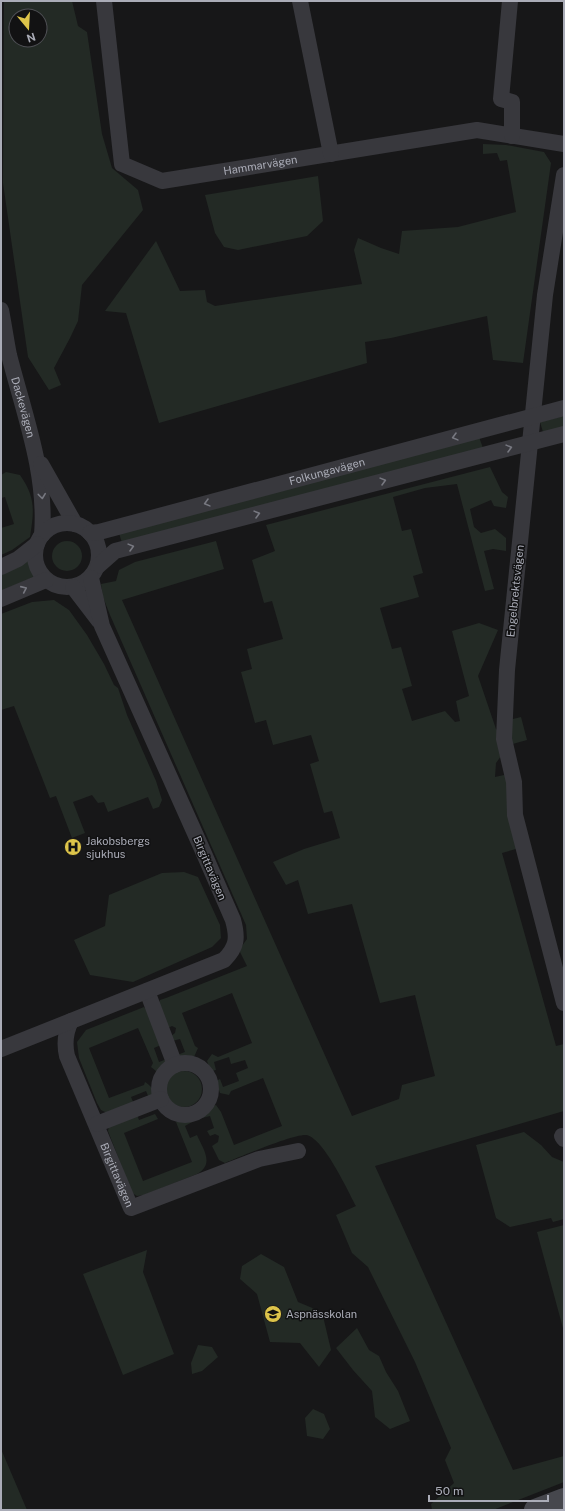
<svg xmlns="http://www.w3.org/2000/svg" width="565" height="1511" viewBox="0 0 565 1511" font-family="'Public Sans',sans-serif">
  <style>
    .green { fill: #232a25; fill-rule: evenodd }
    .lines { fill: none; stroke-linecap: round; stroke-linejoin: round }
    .street { stroke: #38383d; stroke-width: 16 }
    .secondary { stroke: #46474d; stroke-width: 22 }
    .oneway { stroke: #777880 }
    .labels { text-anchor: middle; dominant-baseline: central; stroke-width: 3; stroke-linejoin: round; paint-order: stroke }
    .street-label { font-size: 11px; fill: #aaacb7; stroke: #121213 }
    .poi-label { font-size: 11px; fill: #aaacb7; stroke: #121213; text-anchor: start }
  </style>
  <rect width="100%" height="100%" fill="#171718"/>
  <path class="green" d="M4 1H72L78 26 87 32 102 134 112 168 138 190 143 210 82 285 78 321 70 338 54 368 61 385 49 390 28 357 3 183ZM16 16H40V40H16Z
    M483 144 506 145 544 152 551 163 523 363 493 360 487 316 391 338 365 342 367 363 159 423 126 313 105 311 156 241 180 291 205 290 207 302 215 306 362 284 354 250 358 238 381 248 399 254 402 231 458 227 516 212 507 160 500 161 497 153 483 154Z
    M318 176 323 221 307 236 238 250 224 247 215 233 205 195Z
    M564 416V427L543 432 540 422Z
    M479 437 483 448 122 543 119 533Z
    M490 467 502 492 508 497 506 508 494 506 491 500 470 509 474 527 481 533 495 529 506 538V551L493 549 484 551 494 589 485 591 457 484 425 488 393 497 402 531 411 529 423 573 413 576 419 597 380 608 392 649 401 647 412 686 402 689 412 721 445 711 455 722 460 721 456 701 469 696 452 631 479 623 498 630 478 676 496 729 502 734 509 720 521 717 527 740 509 745 496 763 495 777 504 775 520 781 519 848 502 853 556 1046 564 1044V1111L375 1166 513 1470 564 1456V1482L493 1510H432L431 1504 454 1483 445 1460 451 1448 415 1362 368 1267 352 1253 336 1215 356 1206C348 1191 323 1137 306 1135 293 1134 240 1157 225 1163L219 1160 212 1146 218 1142 219 1136 215 1134 210 1136 207 1131 214 1128 210 1116 202 1118V1114L206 1108 216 1105 221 1112 234 1145 282 1126 263 1078 231 1091 229 1095 220 1093 216 1081 220 1079 223 1087 239 1081 236 1073 248 1068 245 1060 231 1064 229 1057 214 1062 216 1070 211 1071 207 1061 212 1054 218 1057 252 1043 232 993 182 1013 195 1046 198 1048 194 1057 180 1060 177 1055 185 1052 180 1039 172 1041 171 1036 175 1033 176 1028 172 1026 168 1028 158 1005 160 1000 166 998 247 966 239 950 247 939 246 925 110 615 103 597 101 584 116 581 119 570 135 562 216 541 224 569 122 600 352 1116 399 1099 402 1085 435 1076 415 995 380 1003 352 904 308 914 298 880 286 885 273 862 304 849 340 838 332 811 324 813 310 764 319 761 311 735 273 745 266 720 255 723 241 672 252 669 247 649 283 639 272 601 264 603 252 560 275 551 266 525Z
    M6 472 20 475C36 498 34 511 30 537L12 550 1 555V528L14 524 5 497 1 498V475Z
    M52 556a15 15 0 1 1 30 0a15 15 0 1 1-30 0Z
    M29 559 36 576 1 591V573Z
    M54 600 69 610 87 635 104 664 114 685 118 688 127 715 156 781 162 800 159 807 153 809 148 797 108 812 104 802 98 803 92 795 73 802 85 833 72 838 56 796 50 798 14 706 1 710V614L32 602Z
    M184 872 198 877 220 925 221 938 212 947 133 982 90 975 74 940 105 926 109 895 162 873Z
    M144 1007 148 1012 161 1045 154 1048 159 1062 167 1059 169 1064 156 1071 151 1067 153 1063 138 1028 89 1048 109 1098 144 1085 145 1082C150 1085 154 1089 153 1096L149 1098 146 1091 131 1097 134 1104 107 1113 101 1110 97 1103 79 1058 77 1042 86 1030Z
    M166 1089a18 18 0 1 1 36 0a18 18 0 1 1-36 0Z
    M136 1112 139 1120 155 1114 158 1119 124 1133 143 1181 192 1162 176 1122 187 1118 191 1119 192 1122 185 1126 190 1138 197 1135C203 1149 215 1164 197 1174L144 1195 137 1196 132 1193 108 1131 109 1125Z
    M524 1132 541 1145 552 1157 564 1162V1219L553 1222 551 1218 510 1227 496 1218 476 1145Z
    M564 1225V1332L537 1232Z
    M147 1250 143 1272 174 1354 123 1375 83 1274Z
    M261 1254 284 1267 298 1302 322 1312 331 1350 319 1367 300 1343 270 1342 257 1294 240 1279 242 1266Z
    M357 1328 369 1350 379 1356 386 1372 398 1391 410 1421 390 1429 375 1417 372 1391 353 1370 336 1348Z
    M198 1345 212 1347 218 1357 202 1371 192 1374 191 1363Z
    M313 1409 324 1414 330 1429 323 1439 307 1436 305 1418Z
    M1 1449 27 1510H1Z"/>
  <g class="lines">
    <g class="street">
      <path id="s1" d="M104 1 122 164 162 181 477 130 564 144"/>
      <path d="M300 1 331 154"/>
      <path d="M510 1 501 99 512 102V136"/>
      <path d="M564 175 545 295 507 670 504 739 514 782 515 815 564 1003"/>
      <path id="s2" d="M1 310C4 325 6 340 9 355 24 414 47 473 42 535"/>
      <path d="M41 464 75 524"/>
      <circle cx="67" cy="555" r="32"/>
      <path id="s3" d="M90 533 99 532 564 408"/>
      <path d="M98 566 115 551 564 434"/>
      <path d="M1 567 18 559 37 544"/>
      <path d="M73 587 99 621"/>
      <path d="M1 599 46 580"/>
      <path d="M147 991 175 1065"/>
      <path id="s4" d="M71 1021C65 1033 64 1043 67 1056L131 1208 259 1159 298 1151"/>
      <path d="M1 1049 224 960C237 947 238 938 233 920L202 849 102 626 91 578"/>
      <circle cx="185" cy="1089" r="26"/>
      <path d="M97 1124 161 1099"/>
      <path d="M562 1136 564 1139"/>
    </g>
    <path class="secondary" d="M535 1510 564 1499"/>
  </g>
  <defs><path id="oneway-chevron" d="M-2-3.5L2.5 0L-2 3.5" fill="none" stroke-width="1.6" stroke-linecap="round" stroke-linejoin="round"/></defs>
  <g class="oneway">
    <use href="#oneway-chevron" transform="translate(455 437) rotate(165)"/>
    <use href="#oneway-chevron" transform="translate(509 448) rotate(-15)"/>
    <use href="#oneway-chevron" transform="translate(383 481) rotate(-15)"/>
    <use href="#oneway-chevron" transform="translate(42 496) rotate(83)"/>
    <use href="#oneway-chevron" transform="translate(207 503) rotate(165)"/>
    <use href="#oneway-chevron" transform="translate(257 514) rotate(-15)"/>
    <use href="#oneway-chevron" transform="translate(131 547) rotate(-15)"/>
    <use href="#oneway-chevron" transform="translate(24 589) rotate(-24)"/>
  </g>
  <defs>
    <g id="hospital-disc" transform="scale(0.9)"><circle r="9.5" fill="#ddc44a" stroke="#121213"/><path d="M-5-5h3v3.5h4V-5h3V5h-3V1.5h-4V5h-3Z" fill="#111"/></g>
    <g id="school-disc" transform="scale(0.9)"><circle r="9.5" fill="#ddc44a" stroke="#121213"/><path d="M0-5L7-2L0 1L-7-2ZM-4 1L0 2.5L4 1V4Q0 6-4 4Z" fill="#111"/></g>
  </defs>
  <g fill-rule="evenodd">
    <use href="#hospital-disc" x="73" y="847"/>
    <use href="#school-disc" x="273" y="1314"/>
  </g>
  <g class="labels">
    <g class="street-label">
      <text stroke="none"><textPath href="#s1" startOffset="307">Hammarvägen</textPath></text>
      <text stroke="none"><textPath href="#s2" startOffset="100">Dackevägen</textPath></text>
      <text stroke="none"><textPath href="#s3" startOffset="245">Folkungavägen</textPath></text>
      <text transform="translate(515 591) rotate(-84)">Engelbrektsvägen</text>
      <text transform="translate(210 868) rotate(67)">Birgittavägen</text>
      <text stroke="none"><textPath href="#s4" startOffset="165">Birgittavägen</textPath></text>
    </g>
    <g class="poi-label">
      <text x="86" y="841">Jakobsbergs<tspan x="86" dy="13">sjukhus</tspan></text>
      <text x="286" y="1314">Aspnässkolan</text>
    </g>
  </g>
  <rect width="565" height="1511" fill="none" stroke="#aaacb7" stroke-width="4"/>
  <g transform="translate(28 28) rotate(162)"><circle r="19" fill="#121213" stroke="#4f5055"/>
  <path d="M0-3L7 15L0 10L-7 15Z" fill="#ddc44a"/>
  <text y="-6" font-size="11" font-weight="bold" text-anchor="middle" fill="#aaacb7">N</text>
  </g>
  <path d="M429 1495v6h119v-6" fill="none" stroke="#aaacb7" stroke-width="2"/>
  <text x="435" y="1495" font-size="12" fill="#aaacb7" stroke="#121213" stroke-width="3" paint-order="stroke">50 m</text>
</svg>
